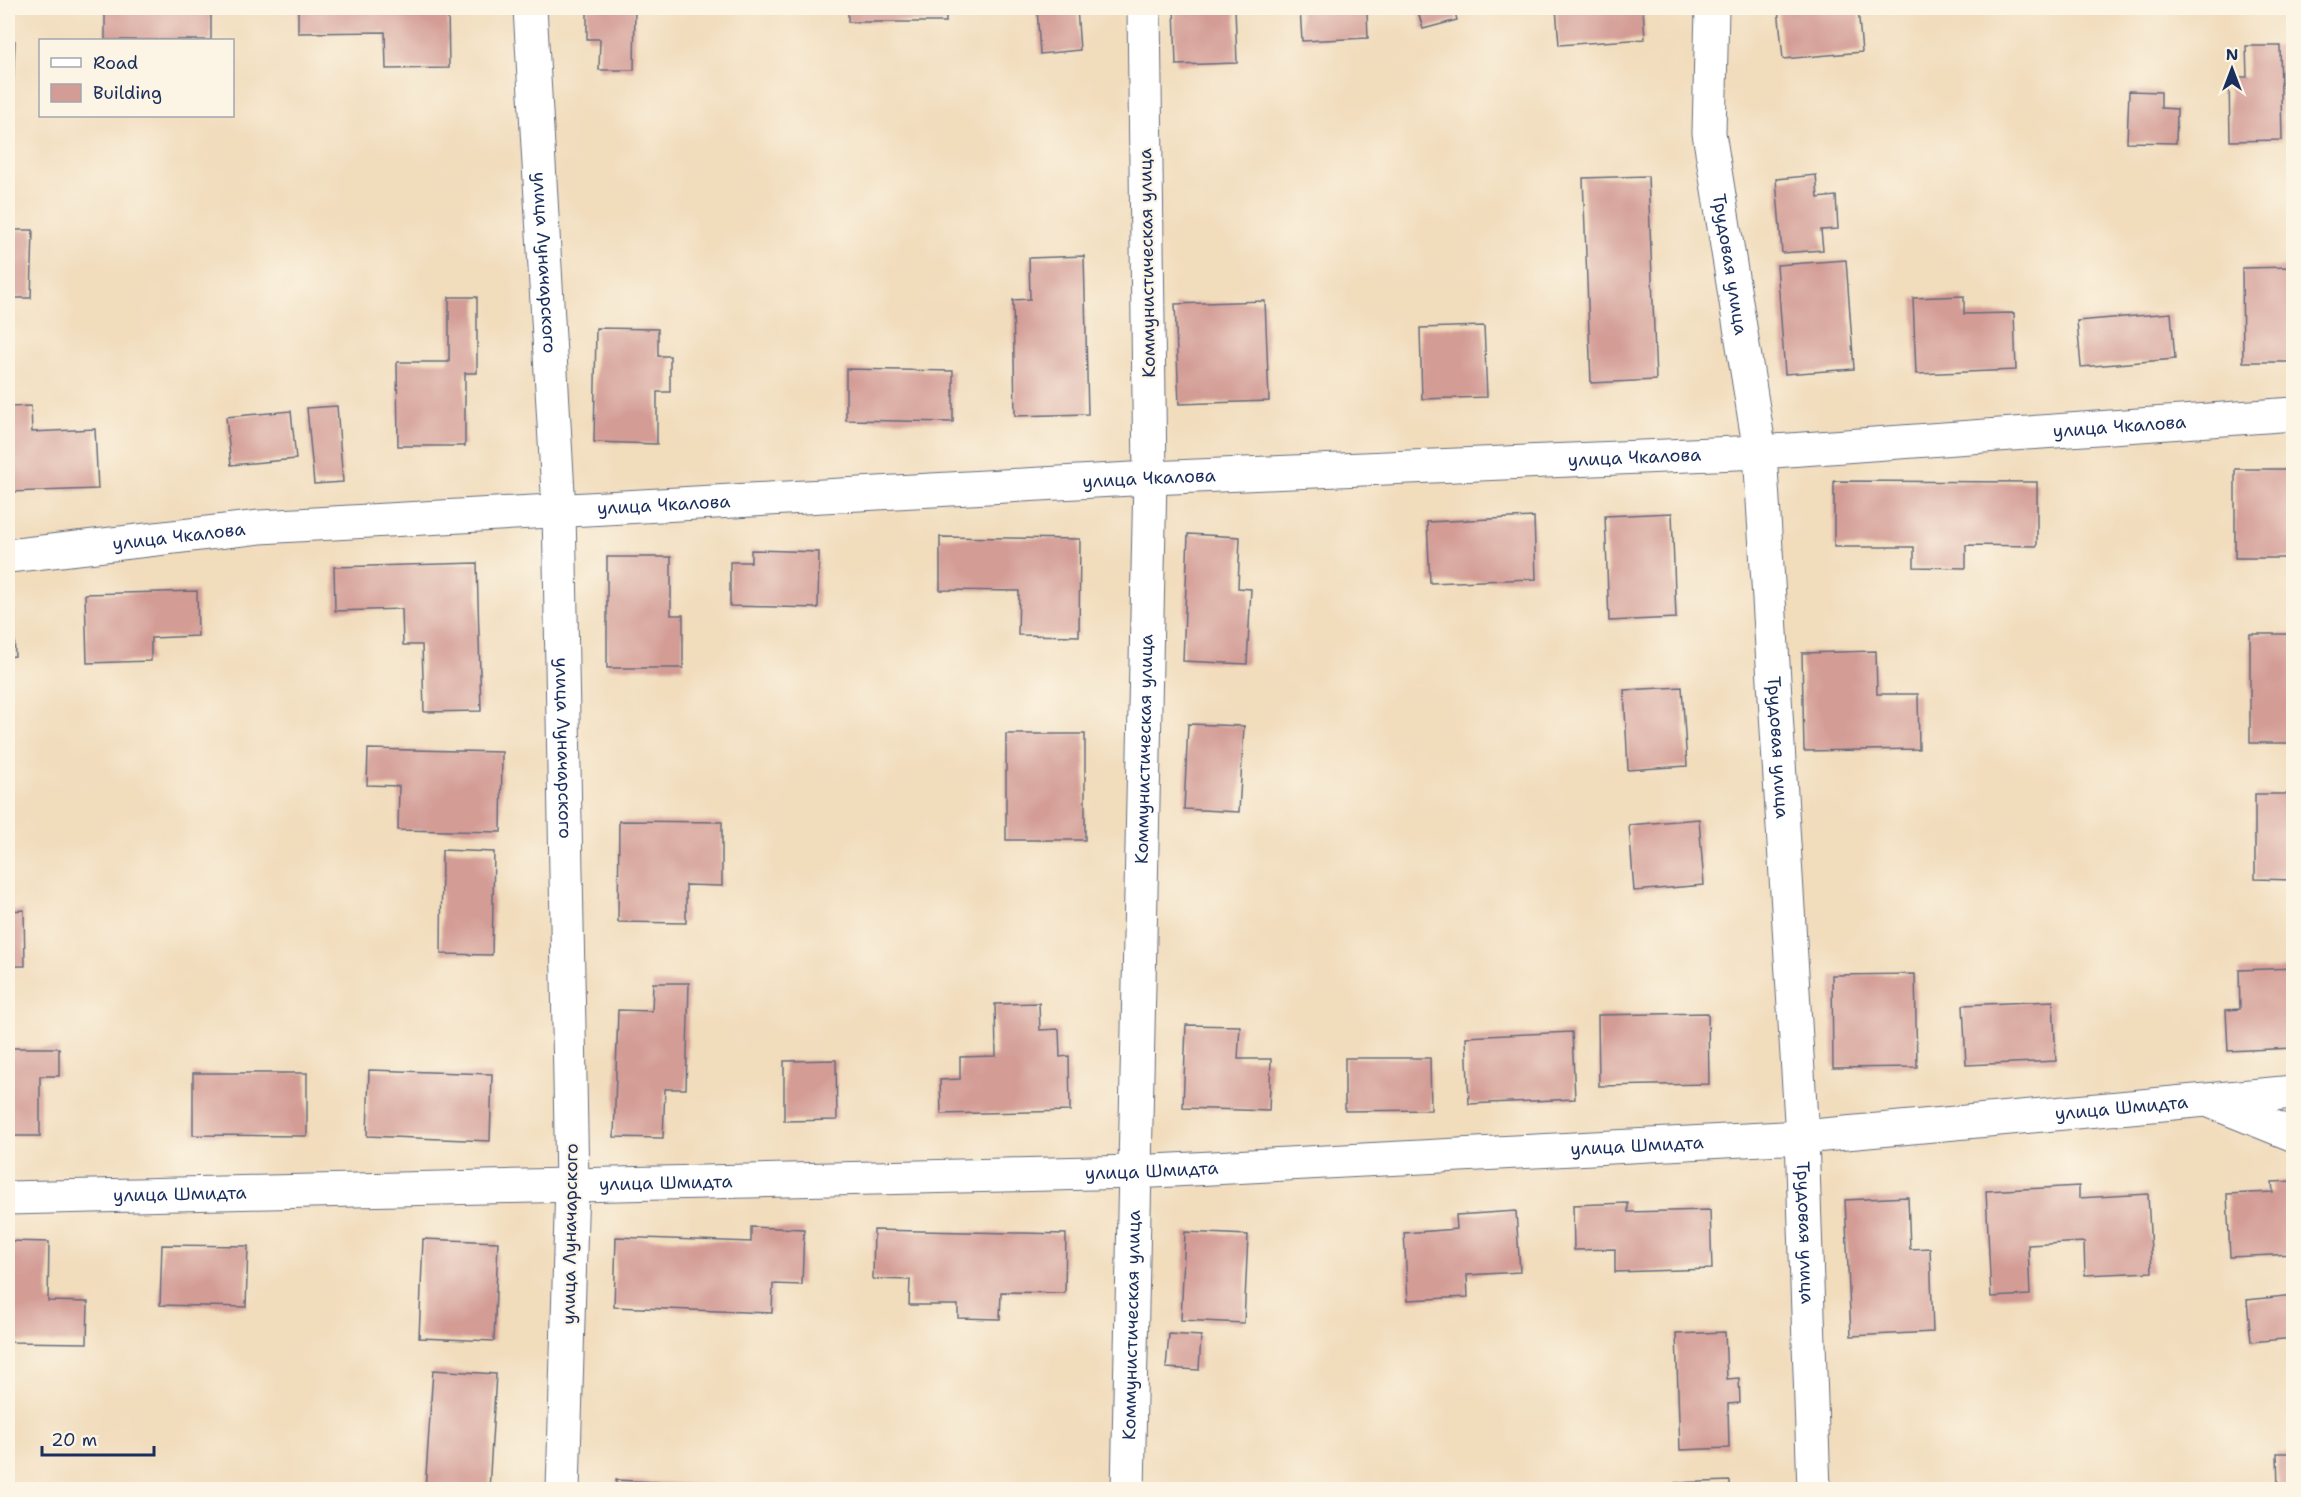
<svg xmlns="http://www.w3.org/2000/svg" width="2301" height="1497" viewBox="0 0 2301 1497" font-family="'Shantell Sans',sans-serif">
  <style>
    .building { fill: #d39c95 }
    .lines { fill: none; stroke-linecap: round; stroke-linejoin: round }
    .minor-casing { stroke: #666c7f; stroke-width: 35 }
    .minor { stroke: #fff; stroke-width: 33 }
    .labels { text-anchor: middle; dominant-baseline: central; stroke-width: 4.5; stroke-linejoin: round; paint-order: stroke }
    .street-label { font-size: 18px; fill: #1b2f5e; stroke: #fcf5e5 }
  </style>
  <rect width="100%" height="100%" fill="#fcf5e5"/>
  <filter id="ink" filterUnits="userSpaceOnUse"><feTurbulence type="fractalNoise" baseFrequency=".0167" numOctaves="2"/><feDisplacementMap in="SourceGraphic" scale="12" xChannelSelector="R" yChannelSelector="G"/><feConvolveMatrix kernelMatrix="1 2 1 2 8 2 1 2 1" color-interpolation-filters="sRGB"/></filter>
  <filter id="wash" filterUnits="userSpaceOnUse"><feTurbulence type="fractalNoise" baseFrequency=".008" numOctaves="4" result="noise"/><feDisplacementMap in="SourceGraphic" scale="24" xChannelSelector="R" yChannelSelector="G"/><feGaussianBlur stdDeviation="1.35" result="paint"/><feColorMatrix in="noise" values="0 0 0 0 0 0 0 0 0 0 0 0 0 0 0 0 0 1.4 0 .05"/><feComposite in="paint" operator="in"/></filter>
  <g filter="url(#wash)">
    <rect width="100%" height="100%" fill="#f1dcbc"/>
    <g id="blocks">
      <path class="building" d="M105 8H211V40H105Z
        M298 8H448L449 68 386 69 385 32 298 33Z
        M587 8H635L634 70H599L600 39H587Z
        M848 8H946V22H848Z
        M1037 8H1077L1080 50 1040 54Z
        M1174 8H1235L1237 63 1176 65Z
        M1300 8H1402V11L1367 12 1368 38 1302 41Z
        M1417 8H1454L1457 20 1423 29Z
        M1556 8H1643L1645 39 1559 45Z
        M1778 8H1858L1862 52 1783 59Z
        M8 41H15L13 90H8Z
        M2246 46H2280L2282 140 2230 141 2229 77H2247Z
        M2129 91 2161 92V108L2177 109 2176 143 2127 142Z
        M1816 175 1818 198 1836 196 1838 229 1821 230 1823 250 1782 253 1776 179Z
        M1648 176 1656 380 1591 383 1583 178Z
        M8 230H33L31 298H8Z
        M1084 256 1088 414 1015 416 1013 300 1030 299 1029 258Z
        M1846 260 1854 369 1785 374 1777 265Z
        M2294 267V362H2243L2242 268Z
        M1964 296V314L2014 313 2016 370 1916 374 1913 298Z
        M449 297H477V373H465V446H398L397 362H449Z
        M1265 301 1269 401 1179 404 1175 304Z
        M2171 313 2175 359 2081 367 2077 321Z
        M1484 326 1487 397 1422 399 1420 328Z
        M596 328 658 329V356H670V392H657V444L594 442Z
        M846 369 953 371V422L846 420Z
        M31 406 32 432 95 429 98 489 8 492V407Z
        M337 406 343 482 314 484 307 408Z
        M291 411 296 459 231 465 226 417Z
        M2235 469H2294V558H2235Z
        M1834 481 2037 482V546L1966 545V568L1914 567V547H1834Z
        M1672 513 1676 618 1609 621 1605 516Z
        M1534 517 1536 579 1430 583 1427 522Z
        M1188 534 1240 537 1238 588 1251 589 1247 664 1183 661Z
        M940 537 1080 539 1079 636 1018 635 1019 591 940 590Z
        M751 550 819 552 818 608 730 606V562H751Z
        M607 557H671V615H683V668H607Z
        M477 563 481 711 424 712 422 645H403L402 609 335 611 334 567Z
        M197 591 198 636 151 638V661L87 663 85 594Z
        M13 606 15 656 8 657V607Z
        M2250 634H2294V743H2250Z
        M1876 651 1877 694H1918L1919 749 1804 751 1802 653Z
        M1682 687 1687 766 1628 770 1624 690Z
        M1188 724 1244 726 1239 812 1184 809Z
        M1006 734H1085V840H1006Z
        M368 749 502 752 501 832 398 830 399 786 367 785Z
        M2255 794H2294V880L2255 879Z
        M1699 819 1704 885 1634 891 1629 825Z
        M619 821 722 822V886L686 885V923L618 922Z
        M442 850 494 852 492 955 441 954Z
        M24 910 25 966H8V911Z
        M2294 968V1048L2228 1051 2226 1010 2240 1009 2239 970Z
        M1915 974 1917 1067 1833 1068 1832 975Z
        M653 983H689L686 1089H665L663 1138 614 1137 618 1010 652 1011Z
        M2053 1001 2056 1061 1966 1065 1963 1005Z
        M1039 1003 1040 1030 1059 1029 1060 1057 1069 1056 1070 1111 941 1114 940 1080 960 1079V1057L996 1056 995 1004Z
        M1708 1013 1709 1084 1599 1086 1598 1015Z
        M1186 1025 1240 1026 1238 1059H1271L1269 1111 1183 1108Z
        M1572 1032 1575 1099 1469 1104 1466 1037Z
        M8 1048H59V1076H40V1136H8Z
        M1345 1058H1430L1431 1110 1345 1111Z
        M836 1060 837 1120 784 1121V1061Z
        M369 1070 492 1074 490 1141 367 1136Z
        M193 1073H307V1136L193 1135Z
        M2294 1181V1254L2230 1257 2227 1194 2273 1192 2272 1182Z
        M2079 1186V1198L2148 1194 2152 1272 2085 1275 2084 1242 2028 1245 2030 1295 1991 1297 1986 1191Z
        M1908 1197 1910 1249 1930 1248 1933 1332 1851 1336 1845 1200Z
        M1628 1203V1212L1710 1210 1712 1269 1615 1272V1249L1574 1250 1573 1205Z
        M1516 1211 1520 1272 1467 1275 1468 1297 1408 1300 1404 1233 1457 1229 1456 1215Z
        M751 1227 804 1229 802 1285 773 1284 772 1313 614 1307 616 1237 751 1242Z
        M874 1230 1066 1234 1065 1293 1001 1292 1000 1319 958 1318V1305H909L910 1280 873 1279Z
        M1185 1232 1248 1235 1244 1323 1181 1320Z
        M423 1239 498 1242 494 1341 419 1338Z
        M8 1241 49 1242 48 1301 88 1302 87 1343 8 1342Z
        M162 1245 248 1246 246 1307 160 1305Z
        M2294 1295V1338L2251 1342 2247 1300Z
        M1725 1332 1727 1379 1739 1378 1740 1403 1728 1404 1729 1448 1680 1450 1676 1334Z
        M1169 1334 1201 1336 1199 1370 1166 1368Z
        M433 1370 496 1374 489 1490H425Z
        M2277 1453H2294V1490H2278Z
        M616 1480 710 1485 709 1490H616Z
        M1730 1481V1490H1675V1483Z"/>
    </g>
  </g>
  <g filter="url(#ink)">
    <use href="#blocks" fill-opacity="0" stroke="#666c7f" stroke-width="1.5"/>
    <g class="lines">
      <g class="minor-casing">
        <g id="minor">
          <path id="s1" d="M530 8 559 510 572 1183 563 1490"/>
          <path id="s2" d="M1712 8 1709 133 1760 452 1802 1137 1814 1490"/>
          <path id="s3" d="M8 556 260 527 1150 478 1760 452 2294 414"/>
          <path d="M2212 1102 2294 1135"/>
          <path id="s4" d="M8 1198 1135 1172 1802 1137 2294 1092"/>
          <path id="s5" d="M1128 1490 1150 478 1144 8"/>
        </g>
      </g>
      <use href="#minor" class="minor"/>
    </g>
  </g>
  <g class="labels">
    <g class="street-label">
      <text stroke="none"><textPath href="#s1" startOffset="255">улица Луначарского</textPath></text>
      <text transform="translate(1147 263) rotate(-91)">Коммунистическая улица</text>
      <text stroke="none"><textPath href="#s2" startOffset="258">Трудовая улица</textPath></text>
      <text stroke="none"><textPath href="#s3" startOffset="2116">улица Чкалова</textPath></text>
      <text stroke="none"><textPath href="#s3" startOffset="1630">улица Чкалова</textPath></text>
      <text stroke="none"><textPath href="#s3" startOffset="1144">улица Чкалова</textPath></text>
      <text stroke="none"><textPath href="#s3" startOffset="658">улица Чкалова</textPath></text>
      <text stroke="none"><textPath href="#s3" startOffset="172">улица Чкалова</textPath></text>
      <text stroke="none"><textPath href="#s2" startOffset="744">Трудовая улица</textPath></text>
      <text stroke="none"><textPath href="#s1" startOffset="741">улица Луначарского</textPath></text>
      <text stroke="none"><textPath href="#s5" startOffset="741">Коммунистическая улица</textPath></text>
      <text stroke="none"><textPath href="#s4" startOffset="2116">улица Шмидта</textPath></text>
      <text stroke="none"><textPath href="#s4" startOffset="1630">улица Шмидта</textPath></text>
      <text stroke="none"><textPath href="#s4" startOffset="1144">улица Шмидта</textPath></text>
      <text stroke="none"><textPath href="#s4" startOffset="658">улица Шмидта</textPath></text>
      <text stroke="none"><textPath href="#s4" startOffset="172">улица Шмидта</textPath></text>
      <text stroke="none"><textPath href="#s2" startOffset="1230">Трудовая улица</textPath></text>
      <text transform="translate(570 1234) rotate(-89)">улица Луначарского</text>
      <text stroke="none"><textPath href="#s5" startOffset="165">Коммунистическая улица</textPath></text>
    </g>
  </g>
  <rect width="2301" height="1497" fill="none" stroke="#fcf5e5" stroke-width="30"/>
  <rect x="39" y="39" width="195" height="78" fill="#fcf5e5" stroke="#a2a6af" stroke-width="1.5"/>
  <rect x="51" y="58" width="30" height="9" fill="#ffffff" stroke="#a2a6af" stroke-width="1.5"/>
  <text x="93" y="69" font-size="18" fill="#1b2f5e">Road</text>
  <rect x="51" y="84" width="30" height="18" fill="#d39c95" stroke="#a2a6af" stroke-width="1.5"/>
  <text x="93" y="99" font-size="18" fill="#1b2f5e">Building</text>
  <g transform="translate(2232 69)" stroke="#fcf5e5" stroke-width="4.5" paint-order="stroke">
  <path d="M0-4.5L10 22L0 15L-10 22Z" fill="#1b2f5e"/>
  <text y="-9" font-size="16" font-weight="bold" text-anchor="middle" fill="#1b2f5e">N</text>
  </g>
  <path d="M42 1446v9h112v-9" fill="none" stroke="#1b2f5e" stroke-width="3"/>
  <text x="51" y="1446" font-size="18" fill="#1b2f5e" stroke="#fcf5e5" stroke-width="4.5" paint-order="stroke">20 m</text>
</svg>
